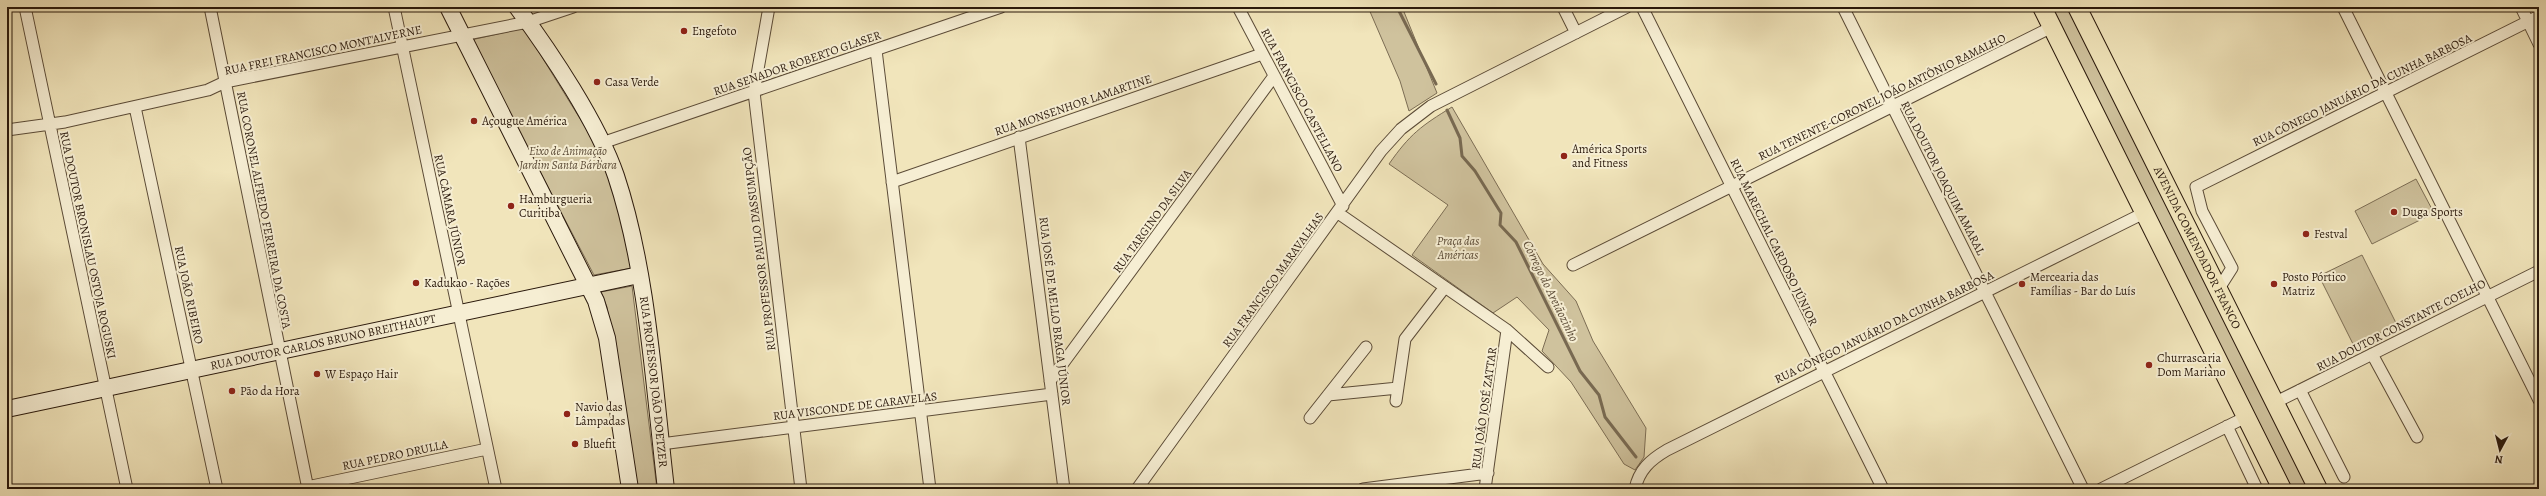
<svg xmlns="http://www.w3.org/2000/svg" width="2546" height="496" viewBox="0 0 2546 496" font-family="Alegreya,serif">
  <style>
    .green { fill: #cfc29d; stroke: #7c6d54 }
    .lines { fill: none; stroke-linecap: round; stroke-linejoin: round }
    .stream { stroke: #786951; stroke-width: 3 }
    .minor-casing { stroke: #5b4b37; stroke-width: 13 }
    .secondary-casing { stroke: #29180b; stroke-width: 18 }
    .trunk-casing { stroke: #29180b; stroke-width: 20 }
    .minor { stroke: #f6eed3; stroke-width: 11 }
    .secondary { stroke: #f6eed3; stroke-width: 16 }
    .trunk { stroke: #f1e5bb; stroke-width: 18 }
    .poi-dot { fill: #8f2418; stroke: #f6eed3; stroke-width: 1.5 }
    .labels { text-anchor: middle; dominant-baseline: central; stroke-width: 4; stroke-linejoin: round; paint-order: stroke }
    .poi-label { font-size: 12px; fill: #29180b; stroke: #f6eed3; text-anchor: start }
    .street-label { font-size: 12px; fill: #29180b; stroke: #f6eed3 }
    .park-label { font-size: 12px; font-style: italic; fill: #5b4b37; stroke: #f6eed3 }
    .water-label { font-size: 13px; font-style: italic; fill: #5e4e39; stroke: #f6eed3 }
  </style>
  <rect width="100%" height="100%" fill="#f1e5bb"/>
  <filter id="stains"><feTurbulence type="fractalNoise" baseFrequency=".005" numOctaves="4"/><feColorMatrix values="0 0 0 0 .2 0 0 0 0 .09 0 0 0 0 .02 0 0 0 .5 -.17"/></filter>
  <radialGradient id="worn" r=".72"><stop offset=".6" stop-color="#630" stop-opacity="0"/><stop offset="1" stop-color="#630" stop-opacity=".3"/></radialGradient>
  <path class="green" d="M1368 7H1402L1437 93 1409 111 1400 81Z
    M2050 7H2068L2310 489H2291Z
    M524 28 595 143 617 200 632 268 594 275 471 40Z
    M1452 107 1543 264 1576 301 1593 341 1646 428 1644 457 1635 470 1624 464 1571 382 1542 351 1549 330 1517 297 1493 313 1412 255 1448 205 1389 164C1410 134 1421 126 1452 107Z
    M2416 179 2434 213 2372 244 2355 211Z
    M2362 255 2397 325 2354 346 2319 276Z
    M632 286 657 489H636L607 307 601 292Z"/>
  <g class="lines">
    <path class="stream" d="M1397 7 1436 84
      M1447 110 1460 138 1462 156 1475 171 1501 213 1500 225 1516 242 1580 371 1599 395 1605 417 1636 457"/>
    <g class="minor-casing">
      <path id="minor" d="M25 7 127 489
        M210 7 308 489
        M394 7 496 489
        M769 7 754 92 801 489
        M1238 7 1343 206
        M1563 7 1576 33
        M1642 7 1883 489
        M1843 7 2083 489
        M2343 7 2539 400
        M2521 7 2539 44
        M876 50 930 489
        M135 107 217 489
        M7 130 65 122 208 90 225 82 528 22 573 7
        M1019 137 1064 489
        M602 143 1001 7
        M892 182 1262 54
        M1338 213 1507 330 1548 367
        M1573 265 2052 27
        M2218 290 2232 268 2202 211 2196 187 2539 16
        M2372 354 2417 437
        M1050 381 1274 76
        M2300 390 2344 477
        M1328 395 1398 388
        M1396 401 1405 339 1445 287
        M2274 403 2539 271
        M1310 418 1366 347
        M2227 426 2257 489
        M661 444 1052 394
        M307 487 487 449
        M1137 489 1381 151 1401 129 1431 106 1627 7
        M1363 489 1488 473
        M1485 489 1507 330
        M1635 489C1639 470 1650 460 1667 450L2144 213
        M2101 489 2246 417"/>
    </g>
    <g class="secondary-casing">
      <g id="secondary">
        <path d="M448 7 596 301 607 338 630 489"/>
        <path id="s1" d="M517 7C551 53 598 123 616 176 648 272 654 388 666 489"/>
        <path id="s2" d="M7 409 639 275"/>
      </g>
    </g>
    <g class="trunk-casing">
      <g id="trunk">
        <path d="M2042 7 2282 489"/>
        <path id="s3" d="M2077 7 2318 489"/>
      </g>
    </g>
    <use href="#minor" class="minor"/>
    <use href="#secondary" class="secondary"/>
    <use href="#trunk" class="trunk"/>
  </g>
  <g class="poi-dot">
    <circle cx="684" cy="31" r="4"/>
    <circle cx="597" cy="82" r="4"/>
    <circle cx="474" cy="121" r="4"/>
    <circle cx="1564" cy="156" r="4"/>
    <circle cx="511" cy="206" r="4"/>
    <circle cx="2394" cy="212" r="4"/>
    <circle cx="2306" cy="234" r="4"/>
    <circle cx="416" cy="283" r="4"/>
    <circle cx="2022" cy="284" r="4"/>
    <circle cx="2274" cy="284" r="4"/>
    <circle cx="2149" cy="365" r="4"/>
    <circle cx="317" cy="374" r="4"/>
    <circle cx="232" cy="391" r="4"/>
    <circle cx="567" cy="414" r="4"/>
    <circle cx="575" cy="444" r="4"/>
  </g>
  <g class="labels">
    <g class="poi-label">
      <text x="692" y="31">Engefoto</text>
      <text x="605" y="82">Casa Verde</text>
      <text x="482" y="121">Açougue América</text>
      <text x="1572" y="149">América Sports<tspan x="1572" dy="14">and Fitness</tspan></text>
      <text x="519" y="199">Hamburgueria<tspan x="519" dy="14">Curitiba</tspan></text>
      <text x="2402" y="212">Duga Sports</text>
      <text x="2314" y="234">Festval</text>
      <text x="2030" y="277">Mercearia das<tspan x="2030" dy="14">Famílias - Bar do Luís</tspan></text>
      <text x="2282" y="277">Posto Pórtico<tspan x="2282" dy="14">Matriz</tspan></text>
      <text x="424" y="283">Kadukao - Rações</text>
      <text x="2157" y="358">Churrascaria<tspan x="2157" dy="14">Dom Mariano</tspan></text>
      <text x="325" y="374">W Espaço Hair</text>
      <text x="240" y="391">Pão da Hora</text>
      <text x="575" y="407">Navio das<tspan x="575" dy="14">Lâmpadas</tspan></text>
      <text x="583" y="444">Bluefit</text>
    </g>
    <g class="street-label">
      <text transform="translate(323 50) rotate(-12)">RUA FREI FRANCISCO MONT'ALVERNE</text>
      <text transform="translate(797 63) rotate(-19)">RUA SENADOR ROBERTO GLASER</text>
      <text transform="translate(2362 90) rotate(-26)">RUA CÔNEGO JANUÁRIO DA CUNHA BARBOSA</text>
      <text transform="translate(1882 97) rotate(-26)">RUA TENENTE-CORONEL JOÃO ANTÔNIO RAMALHO</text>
      <text transform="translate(1302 100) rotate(62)">RUA FRANCISCO CASTELLANO</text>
      <text transform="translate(1073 105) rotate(-19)">RUA MONSENHOR LAMARTINE</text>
      <text transform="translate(1943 178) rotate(63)">RUA DOUTOR JOAQUIM AMARAL</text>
      <text transform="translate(264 210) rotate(79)">RUA CORONEL ALFREDO FERREIRA DA COSTA</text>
      <text transform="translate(450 210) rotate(78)">RUA CÂMARA JÚNIOR</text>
      <text transform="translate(1152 221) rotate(-54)">RUA TARGINO DA SILVA</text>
      <text transform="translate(1774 242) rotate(64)">RUA MARECHAL CARDOSO JÚNIOR</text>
      <text transform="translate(88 245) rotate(78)">RUA DOUTOR BRONISLAU OSTOJA ROGUSKI</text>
      <text stroke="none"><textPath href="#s3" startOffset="269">AVENIDA COMENDADOR FRANCO</textPath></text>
      <text transform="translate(759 249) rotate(-97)">RUA PROFESSOR PAULO D'ASSUMPÇÃO</text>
      <text transform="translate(1273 280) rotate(-54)">RUA FRANCISCO MARAVALHAS</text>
      <text transform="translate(189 295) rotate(78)">RUA JOÃO RIBEIRO</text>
      <text transform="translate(1055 311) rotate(83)">RUA JOSÉ DE MELLO BRAGA JÚNIOR</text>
      <text transform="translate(2401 325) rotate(-27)">RUA DOUTOR CONSTANTE COELHO</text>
      <text transform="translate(1884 327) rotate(-26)">RUA CÔNEGO JANUÁRIO DA CUNHA BARBOSA</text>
      <text stroke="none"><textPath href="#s2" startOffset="323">RUA DOUTOR CARLOS BRUNO BREITHAUPT</textPath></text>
      <text stroke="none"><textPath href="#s1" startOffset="406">RUA PROFESSOR JOÃO DOETZER</textPath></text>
      <text transform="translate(855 406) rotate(-7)">RUA VISCONDE DE CARAVELAS</text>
      <text transform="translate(1484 408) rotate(-82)">RUA JOÃO JOSÉ ZATTAR</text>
      <text transform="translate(395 455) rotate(-12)">RUA PEDRO DRULLA</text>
    </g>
    <g class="park-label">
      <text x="568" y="151">Eixo de Animação<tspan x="568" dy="14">Jardim Santa Bárbara</tspan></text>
      <text x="1458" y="241">Praça das<tspan x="1458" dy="14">Américas</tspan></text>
    </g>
    <g class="water-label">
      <text transform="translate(1551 291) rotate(64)">Córrego do Areiãozinho</text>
    </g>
  </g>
  <rect width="2546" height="496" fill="none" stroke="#f1e5bb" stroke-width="24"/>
  <rect x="8" y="8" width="2530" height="480" fill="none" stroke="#29180b" stroke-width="2"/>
  <rect x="12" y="12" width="2522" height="472" fill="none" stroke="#29180b"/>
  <g transform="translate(2500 450) rotate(187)" stroke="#f6eed3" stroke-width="3" paint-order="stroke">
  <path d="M0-3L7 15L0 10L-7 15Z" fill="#29180b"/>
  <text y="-6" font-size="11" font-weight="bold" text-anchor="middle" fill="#29180b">N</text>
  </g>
  <rect width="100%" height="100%" filter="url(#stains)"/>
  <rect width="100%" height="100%" fill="url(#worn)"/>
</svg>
